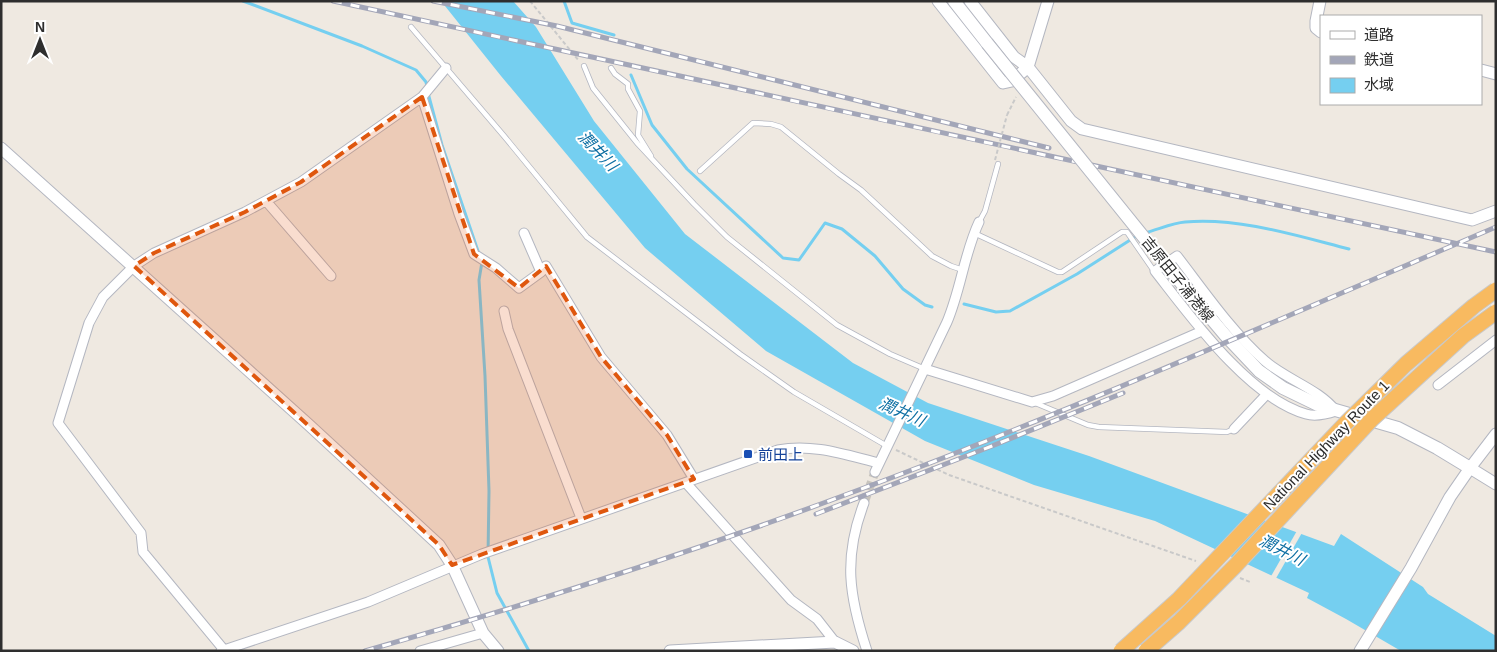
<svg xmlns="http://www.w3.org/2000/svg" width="1497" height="652" viewBox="0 0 1497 652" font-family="Helvetica,'Noto Sans JP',sans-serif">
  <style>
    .water { fill: #75cff0 }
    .pier { fill: #efe9e1 }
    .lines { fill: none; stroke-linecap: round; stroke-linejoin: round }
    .stream { stroke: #75cff0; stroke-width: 3 }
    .minor-tunnel { stroke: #c8c4bd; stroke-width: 9; stroke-dasharray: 9 4.5; stroke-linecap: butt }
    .service-casing { stroke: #b4b7c1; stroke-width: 6 }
    .minor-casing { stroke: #b4b7c1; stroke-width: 11 }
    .tertiary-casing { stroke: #b4b7c1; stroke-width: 13 }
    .secondary-casing { stroke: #b4b7c1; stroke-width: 14 }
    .path { stroke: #c9c9c9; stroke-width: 2; stroke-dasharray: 4 2.5; stroke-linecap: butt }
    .service { stroke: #fff; stroke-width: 4.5 }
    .minor { stroke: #fff; stroke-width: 9 }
    .tertiary { stroke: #fff; stroke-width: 11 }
    .secondary { stroke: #fff; stroke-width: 12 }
    .rail-casing { stroke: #a3a6b8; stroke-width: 5 }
    .rail { stroke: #fff; stroke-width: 3; stroke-dasharray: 9; stroke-linecap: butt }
    .secondary-bridge-casing { stroke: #b4b7c1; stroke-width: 14; stroke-linecap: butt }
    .trunk-bridge-casing { stroke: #c9c9c9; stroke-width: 17; stroke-linecap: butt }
    .path-bridge { stroke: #c9c9c9; stroke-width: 2; stroke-dasharray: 4 2.5; stroke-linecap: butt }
    .secondary-bridge { stroke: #fff; stroke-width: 12 }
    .trunk-bridge { stroke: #f8ba60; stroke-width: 15 }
    .marked { fill: #df570e; fill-opacity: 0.2; stroke: #df570e; stroke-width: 4; stroke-dasharray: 10 6; stroke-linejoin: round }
    .transit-dot { fill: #1a4fb4; stroke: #fff; stroke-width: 2 }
    .labels { text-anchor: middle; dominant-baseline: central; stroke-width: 4; stroke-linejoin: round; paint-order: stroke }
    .street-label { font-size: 15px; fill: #2e2e2e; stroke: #fff }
    .transit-label { font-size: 15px; fill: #164399; stroke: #fff; text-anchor: start }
    .water-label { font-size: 16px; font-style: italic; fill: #0d6fa3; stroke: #fff }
  </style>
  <rect width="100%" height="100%" fill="#efe9e1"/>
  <path class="water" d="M441 1H513L536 27 594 121 685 234 853 363 928 403 1089 456 1334 546 1341 534 1423 587 1428 594 1496 636V651H1401L1346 619 1307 598 1309 593 1155 521 1034 485 925 441 766 351 645 248 501 76Z"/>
  <path class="pier" d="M1298 529 1303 531 1275 580 1270 578Z"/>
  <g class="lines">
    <path class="stream" d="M243 1 362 46 416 70 426 82 427 87
      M564 1 572 23 614 35
      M631 75 652 125 687 169 783 258 799 260 825 223 842 229 875 256 903 289 925 305 932 307
      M428 93 442 145 479 254
      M1144 233C1157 230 1172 223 1185 222 1238 217 1298 236 1349 249
      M482 262 479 280 485 376 489 491 488 557 497 593 529 651
      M964 304 996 312 1010 311 1077 274 1138 235"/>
    <path class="minor-tunnel" d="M864 503 875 472"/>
    <g class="service-casing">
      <path id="service" d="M411 27 504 136 587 237 740 354 794 392 887 446
        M584 66 593 88 638 144 694 204 727 237 837 325 890 354 925 369
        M611 68 615 74 628 84V89L640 111 638 135 651 156
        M700 171 753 123 771 124 781 127 839 174 861 190 932 256 951 266 963 270
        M979 222 985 211 998 164
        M974 233 1058 272H1062L1122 232H1127L1154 271
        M1033 402 1088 425 1099 427 1227 432 1234 429"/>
    </g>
    <g class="minor-casing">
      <path id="minor" d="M422 97 459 214 474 254 496 268 519 288 541 272
        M266 201 331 276
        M524 233 541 272 546 266 601 357 667 435 694 479
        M1177 256C1204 291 1232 332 1265 361 1287 380 1319 389 1336 411 1327 414 1316 417 1306 414 1249 398 1191 317 1155 271Z
        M504 311 508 329 581 518
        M925 369 1032 402 1053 396 1202 331
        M1438 385 1496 340
        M1234 429 1267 394
        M875 472 947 322C961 289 964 254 979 222
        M686 483 791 600 817 619 835 642
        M864 503C843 558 849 596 867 651
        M221 651 368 602 482 554 778 450C812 443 846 455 879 463
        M225 651 143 552 141 533 58 423 89 323 103 297 134 266 154 253 245 212 301 182 422 97 446 68
        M420 651 483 633"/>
    </g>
    <g class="tertiary-casing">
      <path id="tertiary" d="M938 1 1003 83 1012 81 1028 67 1048 1
        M970 1 1014 57 1028 67 1071 121 1082 129 1472 220 1496 211
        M1320 1 1316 21V28L1321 32
        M1481 70 1496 74
        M1 148 309 425 439 545 452 565 483 633 498 651
        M1470 468 1496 484
        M670 651 835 642 853 651
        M1360 651 1411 568 1450 497 1470 468 1496 434"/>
    </g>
    <g class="secondary-casing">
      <path id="secondary" d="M954 1 987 43
        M1171 271 1225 335 1259 371 1283 388 1318 405 1398 428 1437 448 1470 468"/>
    </g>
    <path class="path" d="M530 1 579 61
      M1007 115 1016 97
      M896 450 949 475 1196 561
      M1240 578 1250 582"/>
    <use href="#service" class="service"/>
    <use href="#minor" class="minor"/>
    <use href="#tertiary" class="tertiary"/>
    <use href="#secondary" class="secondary"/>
    <g class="rail-casing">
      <path id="rail" d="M333 1C720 85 1108 169 1496 252
        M433 1 557 26 1049 148
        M816 514 992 446 1123 393
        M365 651C527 605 687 554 845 495 1065 414 1280 319 1496 227"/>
    </g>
    <use href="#rail" class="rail"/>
    <g class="secondary-bridge-casing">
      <path id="secondary-bridge" d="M987 43 1171 271"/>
    </g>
    <g class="trunk-bridge-casing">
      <path id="trunk-bridge" d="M1121 651 1179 599 1347 422 1406 364 1474 306 1496 290
        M1146 651 1179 622 1235 566 1372 419 1463 336 1496 312"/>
    </g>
    <path class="path-bridge" d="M995 160 1007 115"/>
    <use href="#secondary-bridge" class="secondary-bridge"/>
    <use href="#trunk-bridge" class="trunk-bridge"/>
  </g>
  <path class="marked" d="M422 97 474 254 519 288 546 266 601 357 667 435 694 479 452 565 439 545 134 266 154 253 245 212 301 182Z"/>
  <rect class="transit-dot" x="743" y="449" width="10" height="10" rx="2.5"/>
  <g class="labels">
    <g class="street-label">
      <text transform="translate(1178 279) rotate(51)">吉原田子浦港線</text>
      <text transform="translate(1326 445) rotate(-46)">National Highway Route 1</text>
    </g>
    <g class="transit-label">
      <text x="758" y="454">前田上</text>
    </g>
    <g class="water-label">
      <text transform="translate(598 151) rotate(46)">潤井川</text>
      <text transform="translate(902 412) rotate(24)">潤井川</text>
      <text transform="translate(1282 550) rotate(27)">潤井川</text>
    </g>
  </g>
  <rect width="1497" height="652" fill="none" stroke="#2e2e2e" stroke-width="5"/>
  <rect x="1320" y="15" width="162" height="90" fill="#ffffff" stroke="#ababab"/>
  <rect x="1330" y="31" width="25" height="8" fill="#ffffff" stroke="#ababab"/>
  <text x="1364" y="40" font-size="15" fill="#2e2e2e">道路</text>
  <rect x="1330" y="56" width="25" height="8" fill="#a3a6b8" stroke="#ababab"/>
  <text x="1364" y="65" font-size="15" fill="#2e2e2e">鉄道</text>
  <rect x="1330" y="78" width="25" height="15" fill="#75cff0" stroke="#ababab"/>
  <text x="1364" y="90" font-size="15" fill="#2e2e2e">水域</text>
  <g transform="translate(40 40)" stroke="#ffffff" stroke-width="4" paint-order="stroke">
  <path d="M0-4L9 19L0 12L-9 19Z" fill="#2e2e2e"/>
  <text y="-8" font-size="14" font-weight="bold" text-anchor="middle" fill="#2e2e2e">N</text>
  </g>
</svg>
